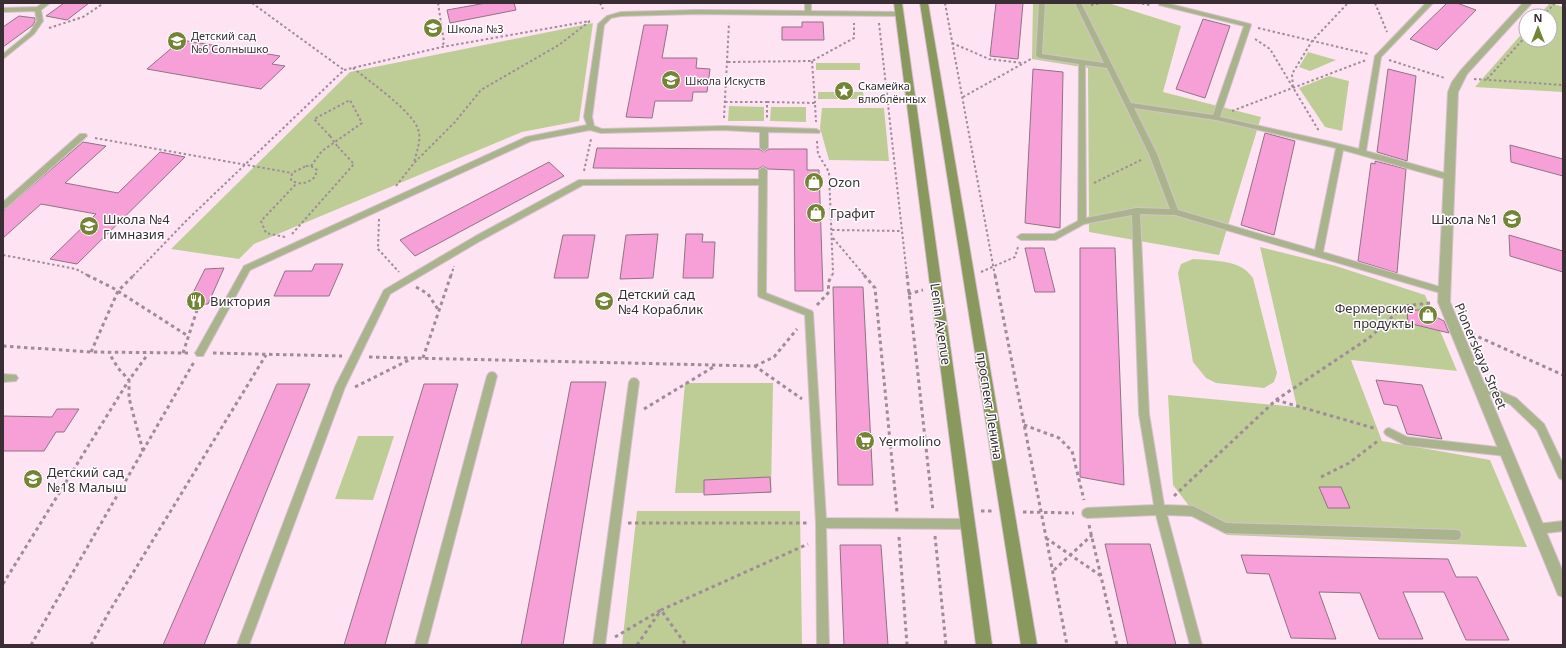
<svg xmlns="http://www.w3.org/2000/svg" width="1566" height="648" viewBox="0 0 1566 648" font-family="'Noto Sans',sans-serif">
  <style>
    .green { fill: #becd96 }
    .building { fill: #f7a0d7; stroke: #8f7383 }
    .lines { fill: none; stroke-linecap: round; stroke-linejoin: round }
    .service-casing { stroke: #d7c0cd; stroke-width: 2 }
    .minor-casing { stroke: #d7c0cd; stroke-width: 2 }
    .secondary-casing { stroke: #d7c0cd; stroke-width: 2 }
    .path-far1 { stroke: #a08c98; stroke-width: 2; stroke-dasharray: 2.5 2.5; stroke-linecap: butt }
    .path { stroke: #a08c98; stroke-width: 3; stroke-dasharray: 3.5 3.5; stroke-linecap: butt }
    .service { fill: #a9b48d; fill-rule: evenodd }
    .minor { fill: #a9b48d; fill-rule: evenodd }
    .secondary { fill: #89985d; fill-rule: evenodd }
    .path-bridge { stroke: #a08c98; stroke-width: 2; stroke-dasharray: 2.5 2.5; stroke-linecap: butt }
    .labels { text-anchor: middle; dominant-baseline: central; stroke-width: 3; stroke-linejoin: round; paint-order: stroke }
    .far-poi-label { font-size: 11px; fill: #3a2e35; stroke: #fff; text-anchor: start }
    .poi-label { font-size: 13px; fill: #3a2e35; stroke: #fff; text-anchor: start }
    .street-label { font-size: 13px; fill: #3a2e35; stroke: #fff }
  </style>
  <rect width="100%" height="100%" fill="#fee4f3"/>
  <path class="green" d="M1033 3H1108L1181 26 1163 92 1261 117 1219 255 1089 232 1088 68 1032 59Z
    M1550 3 1563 7V92L1475 87 1526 29V40H1550V16H1538Z
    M593 23 579 121 522 132 254 244 239 259 171 249 350 72Z
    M1308 52 1336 60 1310 71 1299 67Z
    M816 63H860V70H816Z
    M1329 76 1349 81 1342 131 1325 127 1299 88Z
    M818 92H863L864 99H818Z
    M729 106 764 107V121H728Z
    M771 107H806V122L770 121Z
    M822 108H884L889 161 829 160 820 128Z
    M1260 247 1336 266 1425 295 1457 371 1351 360 1382 441 1490 460 1527 547 1227 535 1193 511 1173 485 1168 395 1297 407Z
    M1193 259C1215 261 1240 259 1253 278L1277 373 1274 382 1264 388 1216 383 1206 378 1193 362 1178 273 1181 264Z
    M685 383H773L771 493H675Z
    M358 436H394L373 500 335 499Z
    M637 511H800L802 645H622Z"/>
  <path class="building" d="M64 3H89L67 20 46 16Z
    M486 3H514L516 10 450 23 447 10Z
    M996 3H1023L1018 59 990 56Z
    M1447 3H1457L1476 10 1437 50 1410 39Z
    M19 16 35 18V21L33 25 3 47V27Z
    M1203 19 1230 26 1205 98 1176 89Z
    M802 22H823L824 40H782V27H802Z
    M644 25H668L662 58H697L696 68 710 69 707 92H693L692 101H655L652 118 626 117Z
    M181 40 280 56 272 64 285 66 261 89 147 69Z
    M1033 69 1063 72 1060 228 1025 223Z
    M1388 69 1416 76 1407 161 1377 152Z
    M1265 133 1295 141 1274 235 1241 225Z
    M83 142 106 146 65 183 118 193 160 152 185 157 77 264 50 259 96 214 41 204 3 238V211Z
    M1510 145 1563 159V176L1511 162Z
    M597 148 759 149 764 152 769 149H807V170H819L823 291H795L794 170 768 169 763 166 758 169 593 168Z
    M1375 161 1406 169 1397 273 1358 261 1371 163 1375 164Z
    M549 162 564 176 415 256 400 240Z
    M658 234 653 278 620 279 626 235Z
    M686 234H703L702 242H715L713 278H683Z
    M563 235H595L588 278H554Z
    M1509 235 1563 251V272L1510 256Z
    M1025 248H1044L1055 292H1035Z
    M1080 248H1115L1124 485 1080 477Z
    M315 264H343L329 296H274L285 271H312Z
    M224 268 208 304 187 305 205 269Z
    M833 287H863L873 485H838Z
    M1407 310H1422L1444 321 1449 333 1408 323Z
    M1376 380 1422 385 1442 439 1407 434 1397 406 1384 404Z
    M571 382H606L563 645H521Z
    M277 384H310L204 645H163Z
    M424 384H458L385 645H344Z
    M57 409H79L64 432H56L44 451H3V416L52 417Z
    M770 477 771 492 704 495V480Z
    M1319 487H1341L1350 508H1328Z
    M1105 544H1150L1176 645H1128Z
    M840 545H881L888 645H844Z
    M1241 555 1448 559 1456 577H1477L1509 640H1466L1444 592H1403L1423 639H1379L1360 593 1319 592 1336 639 1291 638 1269 574 1247 573Z"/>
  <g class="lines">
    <g class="service-casing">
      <path id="service" d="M43 3H50L41 10 43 21 34 34 3 59V54L30 32 37 21 35 11 3 12V8L37 7Z
        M805 3H811V11L900 12 903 14 900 16 696 14 621 16 611 18 604 25 592 117 594 126 602 129 723 126 816 129 820 131 819 133 768 132V148L764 151 760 148V132L723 130 601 133 590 130 531 141 250 270 203 356H197L195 353 197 350 244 266 526 137 587 125 584 117 598 24 607 16 621 12 696 10 805 11Z
        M1039 3H1045L1042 54 1104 63 1075 3H1081L1131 103 1213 115 1244 26 1159 5 1160 3H1166L1250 24 1251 25 1220 117 1327 141 1359 149 1375 56 1426 3H1433L1381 57 1366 151 1452 175 1453 177 1449 180 1343 150 1323 252 1447 289 1448 291 1447 293 1444 294 1175 215 1140 214 1149 414 1164 505 1193 506 1226 523 1456 530 1460 531 1461 535 1460 539 1456 540 1225 533 1192 516 1167 515 1202 645H1190L1156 515 1087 518 1083 516 1082 513 1083 510 1087 508 1154 505 1139 414 1132 215 1084 224 1055 240H1021L1017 237 1021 234H1054L1078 221 1079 64 1039 58 1036 56ZM1085 65 1107 68 1149 154 1170 209 1136 208 1086 218ZM1134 108 1216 120 1336 148 1315 250 1178 210 1157 154Z
        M80 134H86L87 136 6 208 3 209V202Z
        M763 167 767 170 766 293 812 311 813 313 826 518 967 519 971 520 972 524 971 528 967 529 826 528 829 645H817L816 523 805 315 759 297 758 295 759 185H583L480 241 390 294 345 387 249 645H237L335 387 384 290 474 237 579 180 759 179V170Z
        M492 372 495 373 497 376 427 645H415L487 376 489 373Z
        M3 374 16 375 18 378 16 381 3 382Z
        M634 378 637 379 639 382 605 645H593L629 382 631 379Z
        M1479 382 1516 398 1544 424 1563 464V480L1559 478 1537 430 1510 404 1476 389 1474 386 1476 383Z
        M1389 428 1407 437 1506 448 1510 449 1511 452 1510 455 1506 456 1405 445 1386 435 1384 432 1386 429Z
        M1563 521V531L1538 534 1534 533 1533 529 1534 525 1538 524Z"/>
    </g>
    <g class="minor-casing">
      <path id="minor" d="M1523 3H1532L1467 74 1458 92 1450 302 1563 572V597L1558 595 1556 590 1438 302 1448 92 1452 82 1461 70Z"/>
    </g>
    <g class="secondary-casing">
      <path id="secondary" d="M894 3H902L992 645H976Z
        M920 3H928L1037 645H1021Z"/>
    </g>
    <path class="path-far1" d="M252 3 344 70
      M438 3 444 42 442 47
      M600 3 603 9
      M945 3 995 276
      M1137 3 1151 5
      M1375 3 1387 32
      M1091 5 1102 3
      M1543 16 1555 3
      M879 23 907 276
      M49 28 83 17 104 3
      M1258 28 1368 54
      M1255 39 1270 49 1319 131
      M952 43 989 59 1022 63
      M1389 60 1445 78
      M812 61 815 103
      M728 62 812 61 854 38V23
      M353 68C369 81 412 111 418 129 422 140 416 153 414 163
      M1474 79 1563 85
      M1487 79 1526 36
      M1293 87 1292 74 1312 41 1348 3
      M963 97 1031 59
      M725 102H767V120
      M767 102 815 103 816 122
      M1232 111 1366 60
      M724 118 729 23
      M95 138 292 173
      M817 141 818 154 829 172 833 273 832 276
      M306 166H311L317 170 315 177C308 183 299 186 291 180L292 173Z
      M311 166 322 151 362 123 350 100 314 119 330 136
      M584 171 591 139
      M1094 183 1143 159
      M396 186 414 163 455 122 481 90 559 45 590 21
      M379 219 378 249 399 272
      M832 230 902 231
      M292 234 354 164 338 147
      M285 237 266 233 261 221 297 183
      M833 238 865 276
      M3 255 76 269 89 276
      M981 272 1015 257 1018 247
      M133 276 186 221 344 70 442 47 590 21
      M451 276 454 266"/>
    <path class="path" d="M87 275 113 288 188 336
      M864 275 875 288 897 512
      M907 275 933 511
      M995 275 1067 645
      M416 287 428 294 439 311
      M908 294 923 290
      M817 305 829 292 828 283 832 275
      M1472 334 1563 375
      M3 346 91 352 188 353
      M91 352 118 291 134 275
      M183 353 197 310
      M213 353 342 356
      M369 357 755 366 802 399
      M423 358 451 275
      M755 366 774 357 797 329
      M355 387 413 358
      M1276 400 1377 429
      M644 409 715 366
      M1024 425 1059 438 1072 451 1084 500
      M143 451 129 398V380L148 354
      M1321 477 1349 463 1379 440
      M1174 496 1276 400 1369 338 1404 306 1431 303
      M981 511H992
      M1023 512 1074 513
      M628 523H809
      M1089 525 1117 645
      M935 536 946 645
      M899 537 907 645
      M1046 538 1101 576
      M1054 570 1092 535
      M3 584 129 380 118 368 109 353
      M615 637 661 610 686 645
      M31 645 194 362
      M91 645 109 612 266 355
      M637 645 661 610 808 544"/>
    <use href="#service" class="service"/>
    <use href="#minor" class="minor"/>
    <use href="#secondary" class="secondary"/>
    <path class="path-bridge" d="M330 136 338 147"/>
  </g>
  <defs>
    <g id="school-disc" transform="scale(1)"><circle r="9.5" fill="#738535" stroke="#fff"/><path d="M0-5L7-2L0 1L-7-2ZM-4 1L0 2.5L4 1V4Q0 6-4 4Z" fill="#fff"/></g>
    <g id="sight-disc" transform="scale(1)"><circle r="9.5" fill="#738535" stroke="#fff"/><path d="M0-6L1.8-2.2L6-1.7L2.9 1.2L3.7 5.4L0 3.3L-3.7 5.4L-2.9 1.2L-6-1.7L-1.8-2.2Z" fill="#fff"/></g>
    <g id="shop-disc" transform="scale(1)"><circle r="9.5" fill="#738535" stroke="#fff"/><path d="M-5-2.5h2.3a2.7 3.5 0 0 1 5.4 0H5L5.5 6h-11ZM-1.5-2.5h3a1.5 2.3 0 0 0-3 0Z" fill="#fff"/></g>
    <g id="restaurant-disc" transform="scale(1)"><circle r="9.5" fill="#738535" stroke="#fff"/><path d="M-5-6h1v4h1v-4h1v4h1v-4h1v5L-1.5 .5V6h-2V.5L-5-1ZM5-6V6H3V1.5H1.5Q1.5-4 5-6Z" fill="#fff"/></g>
    <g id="supermarket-disc" transform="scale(1)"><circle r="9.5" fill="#738535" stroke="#fff"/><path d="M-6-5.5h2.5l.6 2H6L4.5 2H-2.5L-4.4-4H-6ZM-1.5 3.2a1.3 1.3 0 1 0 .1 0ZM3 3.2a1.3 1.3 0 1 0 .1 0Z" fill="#fff"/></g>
  </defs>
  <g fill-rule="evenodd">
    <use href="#school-disc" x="433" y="28"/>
    <use href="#school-disc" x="177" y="41"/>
    <use href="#school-disc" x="671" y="80"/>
    <use href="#sight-disc" x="844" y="91"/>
    <use href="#shop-disc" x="814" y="182"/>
    <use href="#shop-disc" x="816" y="213"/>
    <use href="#school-disc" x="1512" y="219"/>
    <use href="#school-disc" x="89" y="226"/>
    <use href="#restaurant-disc" x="196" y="301"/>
    <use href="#school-disc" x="604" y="301"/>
    <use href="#shop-disc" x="1428" y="315"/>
    <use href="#supermarket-disc" x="865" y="441"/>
    <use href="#school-disc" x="33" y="479"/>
  </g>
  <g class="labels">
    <g class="far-poi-label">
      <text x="447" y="28">Школа №3</text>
      <text x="191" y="35">Детский сад<tspan x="191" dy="13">№6 Солнышко</tspan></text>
      <text x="685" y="80">Школа Искуств</text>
      <text x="858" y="85">Скамейка<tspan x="858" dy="13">влюблённых</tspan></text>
    </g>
    <g class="poi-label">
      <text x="828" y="182">Ozon</text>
      <text x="830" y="213">Графит</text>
      <text x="103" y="219">Школа №4<tspan x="103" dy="15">Гимназия</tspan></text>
      <text x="1498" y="219" text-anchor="end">Школа №1</text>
      <text x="618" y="294">Детский сад<tspan x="618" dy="15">№4 Кораблик</tspan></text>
      <text x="210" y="301">Виктория</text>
      <text x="1414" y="308" text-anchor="end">Фермерские<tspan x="1414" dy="15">продукты</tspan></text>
      <text x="879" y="441">Yermolino</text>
      <text x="47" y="472">Детский сад<tspan x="47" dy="15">№18 Малыш</tspan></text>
    </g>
    <g class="street-label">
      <text transform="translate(941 324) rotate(82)">Lenin Avenue</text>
      <text transform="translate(1481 356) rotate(67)">Pionerskaya Street</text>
      <text transform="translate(990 406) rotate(81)">проспект Ленина</text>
    </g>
  </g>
  <rect width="1566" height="648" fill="none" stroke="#3a2e35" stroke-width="8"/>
  <g transform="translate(1538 28)"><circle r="19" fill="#ffffff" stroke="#b0abae"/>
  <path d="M0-3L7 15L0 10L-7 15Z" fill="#738535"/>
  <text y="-6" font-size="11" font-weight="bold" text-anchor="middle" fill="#3a2e35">N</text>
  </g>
</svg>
